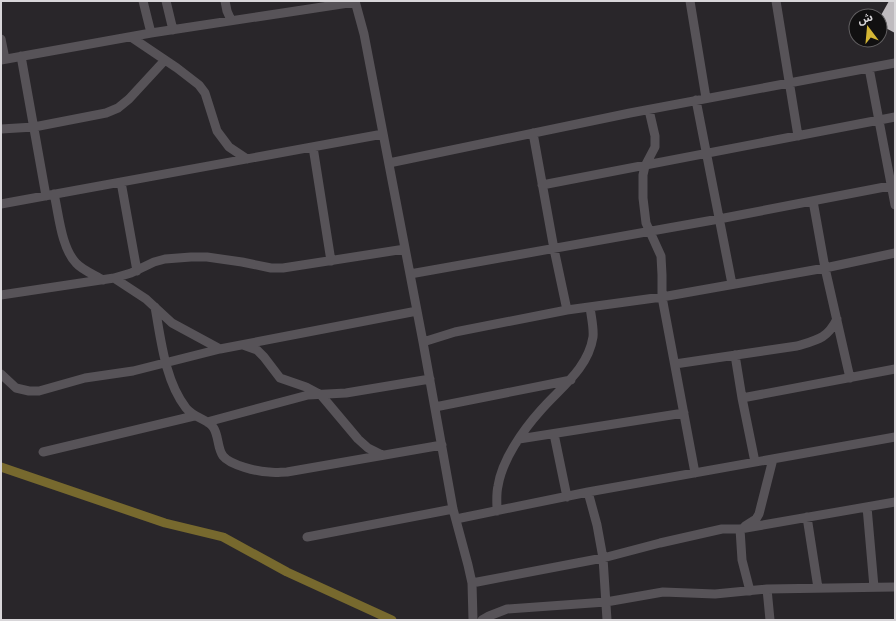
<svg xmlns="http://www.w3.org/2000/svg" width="896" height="621" viewBox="0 0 896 621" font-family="Mulish,'Noto Sans Arabic',sans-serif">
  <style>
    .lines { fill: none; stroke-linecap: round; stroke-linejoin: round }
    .canal { stroke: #77692e; stroke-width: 9 }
    .building { fill: #bfbbbf }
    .street { stroke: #575358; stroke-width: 9 }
  </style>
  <rect width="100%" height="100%" fill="#29262a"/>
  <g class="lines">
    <path class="canal" d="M1 467 165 523 223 537 287 572 392 620"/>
  </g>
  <path class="building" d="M889 1H895V33L880 25V17Z"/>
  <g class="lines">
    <path class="street" d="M143 1 151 33
      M166 1 173 30
      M225 1 227 11 231 20
      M355 1 364 34 423 342 453 509 468 565 472 583 473 620
      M690 1 706 98
      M776 1 798 136
      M131 37 177 68 199 85 205 93 217 131 229 147 247 159
      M1 39 5 59
      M21 56 46 196
      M1 60 151 33 355 2
      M869 68 895 205
      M696 100 732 284
      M649 110 655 136V147L645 166 643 175V198L646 223 661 256 662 275V297L695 473
      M1 129 34 127 106 113 118 108 129 99 165 60
      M533 133 554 249 567 310
      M313 147 331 261
      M389 163 630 113 895 63
      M121 182 137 271
      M542 185 895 117
      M54 194C59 215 61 247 76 263 82 270 95 275 103 280
      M813 201 825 268 850 378
      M1 204 383 134
      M410 274 719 219 895 185
      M114 278 146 299 172 323 220 349
      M1 295 114 278 131 273 154 262 165 259 191 257H207L242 262 271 268H283L405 249
      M155 307C161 340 165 381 186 408 194 418 207 419 213 427 219 435 217 448 223 456 230 465 258 472 269 472 275 473 281 472 287 472L442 445
      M423 342 455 332 567 310 662 297 825 268 895 253
      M243 345 257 350 264 357 280 378 306 387 321 395 358 439 368 448 382 455
      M735 355 742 398 755 462
      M675 364 797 346C817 340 827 339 837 319
      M1 374 16 388 29 391H39L85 378 133 371 220 349 417 311
      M742 398 895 369
      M435 407 571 380
      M207 422 308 395 346 393 430 379
      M554 434 567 497
      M519 439 684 413
      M43 452 194 416
      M588 492 597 525 603 558 607 620
      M867 507 874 587
      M497 511C497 503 496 494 498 486 502 460 523 430 541 410 560 388 588 369 593 337 594 328 591 316 590 307
      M807 517 818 588
      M456 519 588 492 895 437
      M745 526 756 519 759 514 773 459
      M740 529 742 560 750 591
      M307 537 453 509
      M472 583 603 558 660 543 722 529H740L895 502
      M767 589 770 620
      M482 620 489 616 507 609 606 602 663 592 715 594 767 589 895 587"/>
  </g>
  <rect width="896" height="621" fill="none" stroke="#d8d6d9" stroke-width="4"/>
  <g transform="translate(868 28) rotate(344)"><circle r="19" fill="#111011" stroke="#615f61"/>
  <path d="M0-3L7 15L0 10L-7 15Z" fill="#d4b635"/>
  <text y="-6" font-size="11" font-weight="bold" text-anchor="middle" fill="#d8d6d9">ش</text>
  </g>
</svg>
